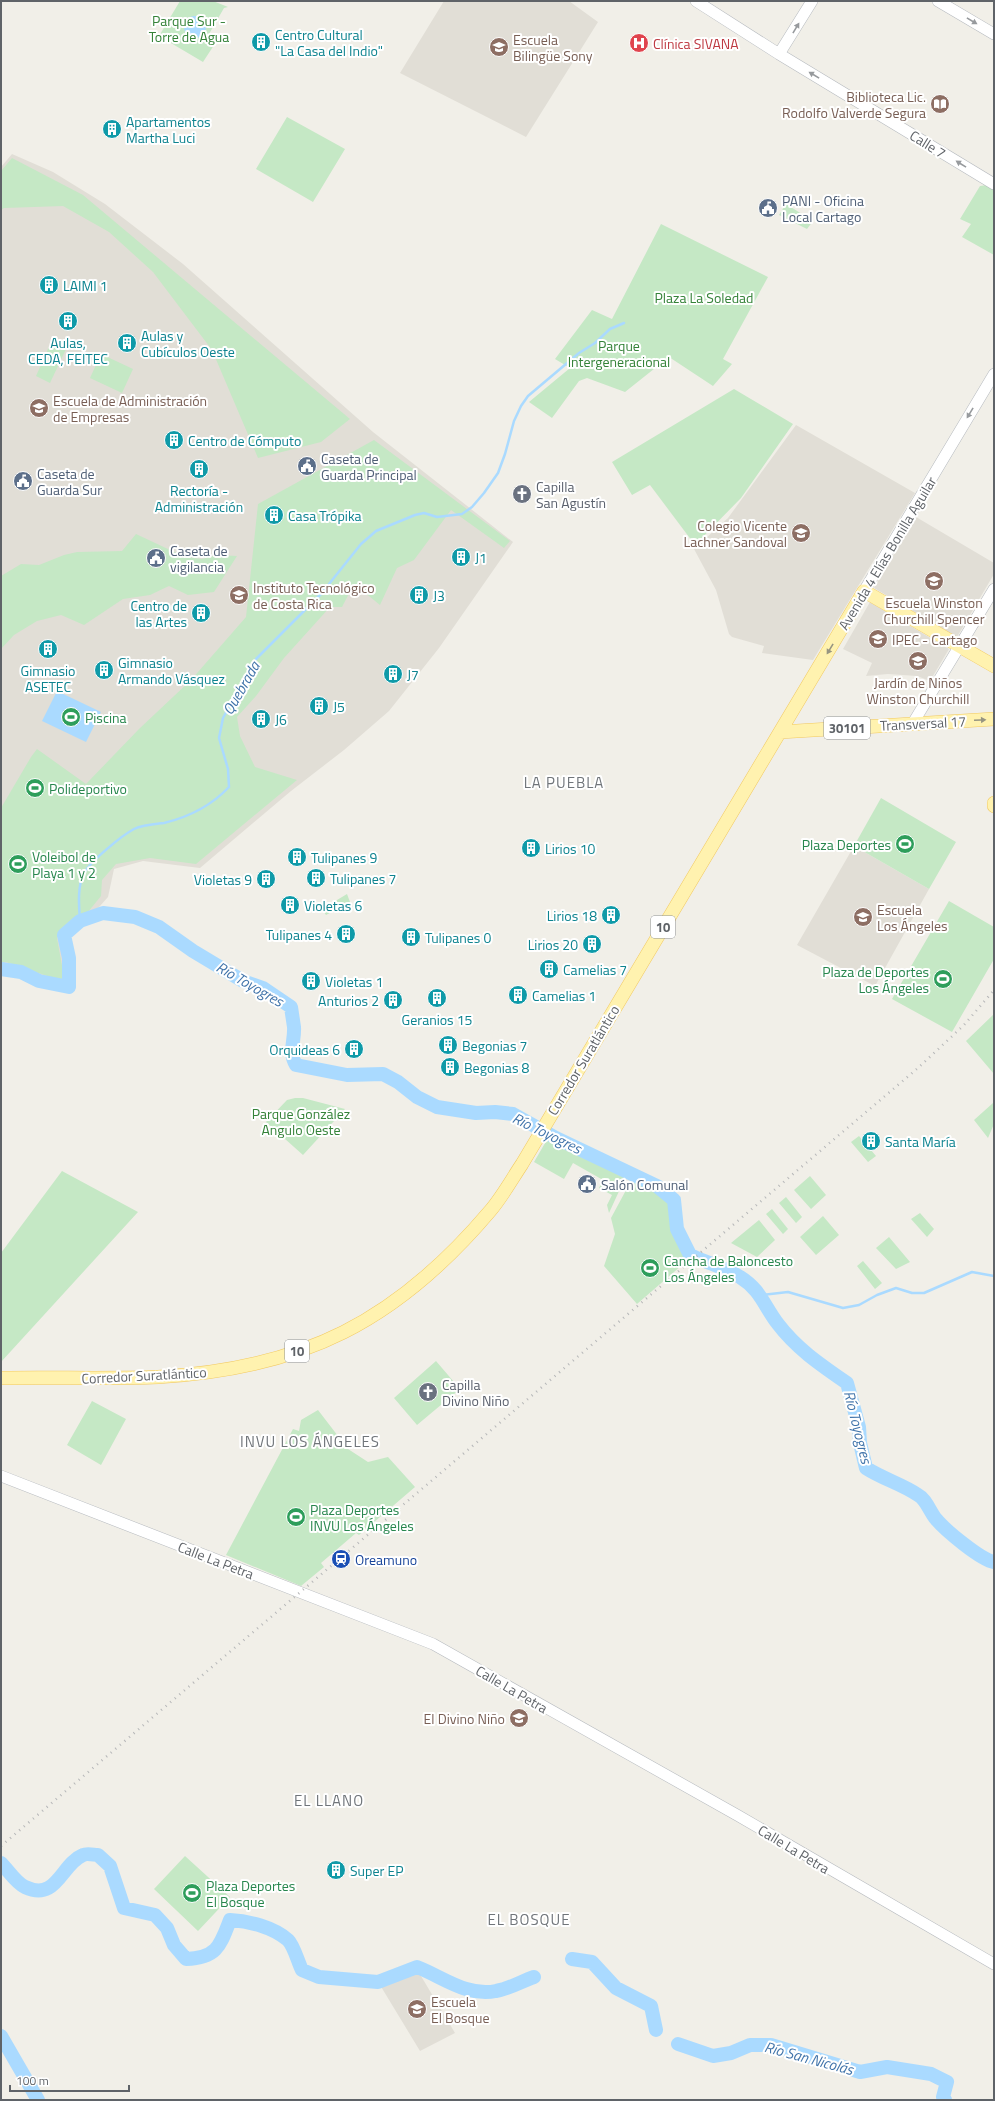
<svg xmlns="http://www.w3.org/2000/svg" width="995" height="2101" viewBox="0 0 995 2101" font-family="'Titillium Web',sans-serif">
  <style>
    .education { fill: #e1ded6 }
    .green { fill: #c5e8c5 }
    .water { fill: #aadaff }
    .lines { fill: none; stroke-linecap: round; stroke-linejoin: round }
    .stream { stroke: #aadaff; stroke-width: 2.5 }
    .river { stroke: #aadaff; stroke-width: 14 }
    .secondary-casing { stroke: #b6babf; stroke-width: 12 }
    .primary-casing { stroke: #f2c960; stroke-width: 14 }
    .secondary { stroke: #fff; stroke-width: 11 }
    .primary { stroke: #fff2af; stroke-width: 13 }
    .rail { stroke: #b6b7b8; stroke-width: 2.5; stroke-dasharray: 1 5; stroke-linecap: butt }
    .oneway { fill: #979a9d }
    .oneway2 { fill: #979581 }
    .labels { text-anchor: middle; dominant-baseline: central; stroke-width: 4; stroke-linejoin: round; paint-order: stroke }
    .shield { fill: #fff; stroke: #8f9295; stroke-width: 1 }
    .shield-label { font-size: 13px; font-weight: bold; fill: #5f6368 }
    .park-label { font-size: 14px; fill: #348238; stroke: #fff }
    .culture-label { font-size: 14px; fill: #0d838f; stroke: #fff; text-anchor: start }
    .education-label { font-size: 14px; fill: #785e54; stroke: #fff; text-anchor: start }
    .health-label { font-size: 14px; fill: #be3a42; stroke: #fff; text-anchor: start }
    .street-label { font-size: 14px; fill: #5f6368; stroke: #fff }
    .service-label { font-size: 14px; fill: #4e5e75; stroke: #fff; text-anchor: start }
    .worship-label { font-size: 14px; fill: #5b616d; stroke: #fff; text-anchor: start }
    .leisure-label { font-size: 14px; fill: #27864d; stroke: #fff; text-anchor: start }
    .transit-label { font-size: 14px; fill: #164399; stroke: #fff; text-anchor: start }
    .water-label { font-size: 15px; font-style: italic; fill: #4174aa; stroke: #fff }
    .neighbourhood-label { font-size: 15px; letter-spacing: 1px; fill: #70757a; stroke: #fff }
  </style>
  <rect width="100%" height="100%" fill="#f1efe8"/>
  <path class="education" d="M444 1H569L598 22 526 137 400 73Z
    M12 154 53 172 105 204 183 264 373 432 513 542 439 648 389 711 344 750 291 791 200 868 143 861 114 869 108 897 92 915 62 935 68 956 69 986 39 982 1 968V167Z
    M796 425 915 493 813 660 762 653 764 646 732 637 729 634 716 590 694 549 728 518Z
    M916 517 994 563V574L957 637 874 588Z
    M870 602 949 649 930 681 917 676 888 674 866 676 872 663 843 649Z
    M854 846 929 889 875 986 797 945Z
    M418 1971 455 2033 420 2051 380 1985Z"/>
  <path class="green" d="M180 1H213L228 7 224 8 209 34 218 39 203 62 159 36Z
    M287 117 345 149 313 202 256 169Z
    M12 158 83 195 350 419 321 442 258 458 212 350 153 272 109 232 63 206 4 208 1 210V171Z
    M987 185 994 189V255L962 237 971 224 960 219 980 186Z
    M786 204 813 221 807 229 779 215Z
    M661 224 768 277 723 359 732 364 713 386 669 357 625 392 587 378 579 381 552 418 529 402 570 368 555 359 592 310 612 319Z
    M52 340 67 347 50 383 36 376Z
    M101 354 133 369 122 393 90 378Z
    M734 389 793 424 741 498 695 545 650 485 632 495 612 462Z
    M374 440 510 541 504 548 451 510 414 560 397 568 380 605 354 584 342 607H330L284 658 256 696 237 717 240 736 255 767 297 780 196 864 150 858 116 864 102 880 101 896 88 912 63 928 57 938 65 982 6 962 1 963V808L31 757 37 749 86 784 139 729 191 680 246 617 258 504Z
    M136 534 185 557 202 559 217 555 237 556 214 592 188 595 169 586 150 595 123 599 84 625 61 615 37 621 14 635 1 649V576L21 564 39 565 64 555 77 552 122 551Z
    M881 798 956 842 929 889 854 846Z
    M347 894 350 902 326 915 322 909Z
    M949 901 994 927V959L952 1032 892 999Z
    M994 1014V1074L966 1041Z
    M295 1098H303L345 1109 303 1155 266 1122 287 1100Z
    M993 1103 994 1124 988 1138 974 1120Z
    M859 1136 876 1156 868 1162 851 1142Z
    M548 1138 598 1164 626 1176 609 1213 607 1205 612 1195 599 1188 603 1180 573 1163 564 1179 534 1162Z
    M62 1171 138 1212 1 1362V1253Z
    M810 1176 826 1195 811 1209 794 1190Z
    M632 1179 655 1191 670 1202 672 1230 689 1259 637 1304 604 1266 615 1234 611 1218Z
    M786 1197 802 1217 796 1223 779 1203Z
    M772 1209 788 1229 783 1234 766 1214Z
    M920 1213 934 1229 927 1237 911 1219Z
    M823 1216 839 1235 816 1255 800 1237Z
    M759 1220 775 1240 757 1257 731 1243Z
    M889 1237 910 1262 896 1269 876 1248Z
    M863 1261 882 1283 875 1289 857 1266Z
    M436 1361 460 1389 417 1425 394 1398Z
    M92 1401 126 1419 101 1465 67 1445Z
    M318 1410 348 1449 368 1462 388 1457 415 1487 359 1535 356 1533 321 1563 324 1567 301 1586 226 1555 293 1429 299 1431 301 1420Z
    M185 1856 230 1897 198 1931 154 1889Z"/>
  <path class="water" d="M184 27a11 11 0 1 1 22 0a11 11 0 1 1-22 0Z
    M57 691 101 712 86 742 42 721Z"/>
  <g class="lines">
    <path class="stream" d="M80 921C79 906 77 887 84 873 91 861 121 836 134 829 142 825 155 824 164 823 189 817 211 806 229 787L228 769 219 738 223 718 256 659 321 594 361 544 376 531 415 515 424 513 437 517 462 514 472 507 484 493 498 473 505 454 514 421 521 406 528 396 579 353 595 343 610 329 624 323
      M761 1295 788 1292 843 1308 859 1305 877 1295 896 1288 912 1293H924L972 1272 994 1276"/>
    <path class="river" d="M1 969 21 972 39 981 69 987V958L64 935 80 921 103 913 135 917 159 927 193 951 243 981 263 988 291 1007C292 1014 293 1020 294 1027 295 1041 288 1052 296 1065L347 1075 383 1074 398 1082 417 1097 437 1107 476 1113 495 1112 513 1114 556 1138 657 1186 674 1200 677 1229 690 1255C707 1263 725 1267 740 1277 761 1290 764 1306 778 1324 797 1349 821 1365 847 1383L859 1427 860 1443 866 1468C883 1479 902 1484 918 1495 926 1499 930 1512 936 1519 945 1530 981 1560 994 1562
      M1 1863C8 1870 16 1883 25 1887 57 1902 61 1864 83 1855 87 1853 94 1855 98 1855L110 1866 124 1908 155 1915 167 1928 174 1945 186 1959C217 1958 220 1946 230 1920 249 1921 273 1927 288 1940 294 1946 298 1962 302 1970L319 1977 378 1982 417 1967C443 1977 467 1997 496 1991 509 1989 522 1981 534 1977
      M572 1959 592 1962 616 1988 651 2006 656 2030
      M1 2036 38 2100
      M678 2044 713 2056 731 2053 750 2045H771L860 2072 887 2067 931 2074 947 2082 943 2097 945 2100"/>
    <g class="secondary-casing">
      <path id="secondary" d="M696 1 779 54 994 184
        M938 1 994 34
        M779 54 812 1
        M864 591 994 374
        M913 723 994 589
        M1 1476 433 1644 737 1815 994 1964"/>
    </g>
    <g class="primary-casing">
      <path id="primary" d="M780 732 994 719
        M994 803V806
        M1 1378C53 1377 106 1379 158 1377 303 1369 397 1321 490 1211 502 1197 512 1179 522 1164L864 591 994 666"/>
    </g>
    <use href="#secondary" class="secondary"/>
    <use href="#primary" class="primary"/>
    <path class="rail" d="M1 1846 918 1068 964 1025 994 990"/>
  </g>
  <defs><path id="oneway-solid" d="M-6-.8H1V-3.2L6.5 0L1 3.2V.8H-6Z"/></defs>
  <g class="oneway">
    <use href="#oneway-solid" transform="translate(972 21) rotate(31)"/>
    <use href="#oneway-solid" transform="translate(796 28) rotate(-59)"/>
    <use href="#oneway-solid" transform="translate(814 75) rotate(-149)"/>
    <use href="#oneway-solid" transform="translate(961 164) rotate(-148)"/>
    <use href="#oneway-solid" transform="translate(970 413) rotate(121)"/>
  </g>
  <g class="oneway2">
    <use href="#oneway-solid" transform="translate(830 649) rotate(121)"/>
    <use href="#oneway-solid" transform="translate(980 720) rotate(-3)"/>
  </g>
  <defs>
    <g id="building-disc" transform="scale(1)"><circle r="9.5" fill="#0f9aa8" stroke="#fff"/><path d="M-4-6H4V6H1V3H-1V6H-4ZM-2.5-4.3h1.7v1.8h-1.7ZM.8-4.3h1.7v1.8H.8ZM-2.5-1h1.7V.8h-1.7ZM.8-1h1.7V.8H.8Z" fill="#fff"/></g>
    <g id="hospital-disc" transform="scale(1)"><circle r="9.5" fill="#e0444e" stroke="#fff"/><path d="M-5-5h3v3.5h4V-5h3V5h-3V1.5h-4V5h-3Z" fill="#fff"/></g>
    <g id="school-disc" transform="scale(1)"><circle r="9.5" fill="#8d6e63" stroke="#fff"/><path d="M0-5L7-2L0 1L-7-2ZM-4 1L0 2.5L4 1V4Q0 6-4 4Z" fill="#fff"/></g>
    <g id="library-disc" transform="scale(1)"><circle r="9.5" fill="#8d6e63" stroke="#fff"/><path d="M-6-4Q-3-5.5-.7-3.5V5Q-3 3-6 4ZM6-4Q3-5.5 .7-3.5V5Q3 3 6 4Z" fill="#fff"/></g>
    <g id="civic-disc" transform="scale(1)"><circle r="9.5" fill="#5c6f8a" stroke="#fff"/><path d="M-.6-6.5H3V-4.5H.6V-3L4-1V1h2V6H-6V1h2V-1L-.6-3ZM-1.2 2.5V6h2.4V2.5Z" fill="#fff"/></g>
    <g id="university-disc" transform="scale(1)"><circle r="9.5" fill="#8d6e63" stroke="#fff"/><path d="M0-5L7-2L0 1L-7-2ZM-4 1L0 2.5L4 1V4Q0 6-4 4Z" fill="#fff"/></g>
    <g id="church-disc" transform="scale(1)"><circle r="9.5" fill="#6b7280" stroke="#fff"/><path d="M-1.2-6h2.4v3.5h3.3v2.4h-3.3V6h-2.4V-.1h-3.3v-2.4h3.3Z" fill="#fff"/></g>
    <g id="stadium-disc" transform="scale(1)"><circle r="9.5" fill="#2e9e5b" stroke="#fff"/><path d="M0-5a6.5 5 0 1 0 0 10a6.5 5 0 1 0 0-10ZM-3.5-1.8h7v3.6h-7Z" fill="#fff"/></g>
    <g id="station-disc" transform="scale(1)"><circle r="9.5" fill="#1a4fb4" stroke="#fff"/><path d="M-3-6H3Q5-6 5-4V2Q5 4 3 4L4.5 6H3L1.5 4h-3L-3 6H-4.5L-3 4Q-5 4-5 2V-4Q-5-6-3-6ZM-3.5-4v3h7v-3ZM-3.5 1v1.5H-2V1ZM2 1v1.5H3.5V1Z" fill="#fff"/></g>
  </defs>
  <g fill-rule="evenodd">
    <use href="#building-disc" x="261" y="42"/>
    <use href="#hospital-disc" x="639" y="43"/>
    <use href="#school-disc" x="499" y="47"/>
    <use href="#library-disc" x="940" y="104"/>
    <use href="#building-disc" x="112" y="129"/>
    <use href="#civic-disc" x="768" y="208"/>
    <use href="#building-disc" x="49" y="285"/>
    <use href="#building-disc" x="68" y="321"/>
    <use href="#building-disc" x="127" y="343"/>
    <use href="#university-disc" x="39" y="408"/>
    <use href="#building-disc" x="174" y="440"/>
    <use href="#civic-disc" x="307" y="466"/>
    <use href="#building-disc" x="199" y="469"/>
    <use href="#civic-disc" x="23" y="481"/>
    <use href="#church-disc" x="522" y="494"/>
    <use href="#building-disc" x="274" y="515"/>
    <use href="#school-disc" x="801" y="533"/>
    <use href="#building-disc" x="461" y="557"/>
    <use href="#civic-disc" x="156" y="558"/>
    <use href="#school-disc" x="934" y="581"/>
    <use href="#university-disc" x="239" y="595"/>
    <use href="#building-disc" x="419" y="595"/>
    <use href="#building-disc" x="201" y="613"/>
    <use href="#university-disc" x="878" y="639"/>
    <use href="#building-disc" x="48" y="649"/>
    <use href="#school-disc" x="918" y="661"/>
    <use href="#building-disc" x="104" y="670"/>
    <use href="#building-disc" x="393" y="674"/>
    <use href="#building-disc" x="319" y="706"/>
    <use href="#stadium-disc" x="71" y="717"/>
    <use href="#building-disc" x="261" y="719"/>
    <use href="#stadium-disc" x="35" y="788"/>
    <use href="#stadium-disc" x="905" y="844"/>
    <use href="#building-disc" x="531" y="848"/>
    <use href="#building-disc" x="297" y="857"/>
    <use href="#stadium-disc" x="18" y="864"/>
    <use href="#building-disc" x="316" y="878"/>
    <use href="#building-disc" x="266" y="879"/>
    <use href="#building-disc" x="290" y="905"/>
    <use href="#building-disc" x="611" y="915"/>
    <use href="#school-disc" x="863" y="917"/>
    <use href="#building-disc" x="346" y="934"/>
    <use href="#building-disc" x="411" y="937"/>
    <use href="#building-disc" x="592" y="944"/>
    <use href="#building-disc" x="549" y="969"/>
    <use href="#stadium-disc" x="943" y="979"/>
    <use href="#building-disc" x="311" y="981"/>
    <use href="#building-disc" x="518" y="995"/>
    <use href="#building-disc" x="437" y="998"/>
    <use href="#building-disc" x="393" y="1000"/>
    <use href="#building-disc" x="448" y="1045"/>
    <use href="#building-disc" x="354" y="1049"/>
    <use href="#building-disc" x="450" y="1067"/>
    <use href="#building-disc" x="871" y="1141"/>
    <use href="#civic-disc" x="587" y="1184"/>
    <use href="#stadium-disc" x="650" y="1268"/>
    <use href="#church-disc" x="428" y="1392"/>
    <use href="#stadium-disc" x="296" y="1517"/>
    <use href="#station-disc" x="341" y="1559"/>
    <use href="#school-disc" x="519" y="1718"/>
    <use href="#building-disc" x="336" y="1870"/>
    <use href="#stadium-disc" x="192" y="1893"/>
    <use href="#school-disc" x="417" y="2009"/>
  </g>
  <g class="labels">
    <g class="shield">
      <rect x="824" y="717" width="46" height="22" rx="3"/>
      <rect x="651" y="916" width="24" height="22" rx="3"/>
      <rect x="285" y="1340" width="24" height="22" rx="3"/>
    </g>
    <g class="shield-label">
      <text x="847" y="728">30101</text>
      <text x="663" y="927">10</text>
      <text x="297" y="1351">10</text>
    </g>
    <g class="park-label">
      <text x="189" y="20">Parque Sur -<tspan x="189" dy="16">Torre de Agua</tspan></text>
      <text x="704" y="297">Plaza La Soledad</text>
      <text x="619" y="345">Parque<tspan x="619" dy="16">Intergeneracional</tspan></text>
      <text x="301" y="1113">Parque González<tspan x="301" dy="16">Angulo Oeste</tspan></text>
    </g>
    <g class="culture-label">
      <text x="275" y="34">Centro Cultural<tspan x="275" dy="16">"La Casa del Indio"</tspan></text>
      <text x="126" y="121">Apartamentos<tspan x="126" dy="16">Martha Luci</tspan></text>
      <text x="63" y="285">LAIMI 1</text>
      <text x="141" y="335">Aulas y<tspan x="141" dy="16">Cubículos Oeste</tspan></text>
      <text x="68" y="342" text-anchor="middle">Aulas,<tspan x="68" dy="16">CEDA, FEITEC</tspan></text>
      <text x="188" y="440">Centro de Cómputo</text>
      <text x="199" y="490" text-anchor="middle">Rectoría -<tspan x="199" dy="16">Administración</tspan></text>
      <text x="288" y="515">Casa Trópika</text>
      <text x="475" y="557">J1</text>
      <text x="433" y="595">J3</text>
      <text x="187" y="605" text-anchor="end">Centro de<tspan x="187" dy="16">las Artes</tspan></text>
      <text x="118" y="662">Gimnasio<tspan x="118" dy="16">Armando Vásquez</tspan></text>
      <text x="48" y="670" text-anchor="middle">Gimnasio<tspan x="48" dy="16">ASETEC</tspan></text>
      <text x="407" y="674">J7</text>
      <text x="333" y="706">J5</text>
      <text x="275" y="719">J6</text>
      <text x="545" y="848">Lirios 10</text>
      <text x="311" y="857">Tulipanes 9</text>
      <text x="330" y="878">Tulipanes 7</text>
      <text x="252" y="879" text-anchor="end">Violetas 9</text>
      <text x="304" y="905">Violetas 6</text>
      <text x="597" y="915" text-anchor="end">Lirios 18</text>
      <text x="332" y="934" text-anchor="end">Tulipanes 4</text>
      <text x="425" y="937">Tulipanes 0</text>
      <text x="578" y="944" text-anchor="end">Lirios 20</text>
      <text x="563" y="969">Camelias 7</text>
      <text x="325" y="981">Violetas 1</text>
      <text x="532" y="995">Camelias 1</text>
      <text x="379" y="1000" text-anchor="end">Anturios 2</text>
      <text x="437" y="1019" text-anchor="middle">Geranios 15</text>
      <text x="462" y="1045">Begonias 7</text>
      <text x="340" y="1049" text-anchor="end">Orquideas 6</text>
      <text x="464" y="1067">Begonias 8</text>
      <text x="885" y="1141">Santa María</text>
      <text x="350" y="1870">Super EP</text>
    </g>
    <g class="education-label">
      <text x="513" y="39">Escuela<tspan x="513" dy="16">Bilingüe Sony</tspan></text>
      <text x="926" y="96" text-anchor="end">Biblioteca Lic.<tspan x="926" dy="16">Rodolfo Valverde Segura</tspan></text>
      <text x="53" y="400">Escuela de Administración<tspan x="53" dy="16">de Empresas</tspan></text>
      <text x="787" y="525" text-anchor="end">Colegio Vicente<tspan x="787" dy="16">Lachner Sandoval</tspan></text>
      <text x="253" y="587">Instituto Tecnológico<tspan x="253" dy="16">de Costa Rica</tspan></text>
      <text x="934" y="602" text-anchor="middle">Escuela Winston<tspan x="934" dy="16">Churchill Spencer</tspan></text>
      <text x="892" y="639">IPEC - Cartago</text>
      <text x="918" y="682" text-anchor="middle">Jardín de Niños<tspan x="918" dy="16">Winston Churchill</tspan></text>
      <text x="877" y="909">Escuela<tspan x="877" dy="16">Los Ángeles</tspan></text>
      <text x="505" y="1718" text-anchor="end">El Divino Niño</text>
      <text x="431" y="2001">Escuela<tspan x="431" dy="16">El Bosque</tspan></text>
    </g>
    <g class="health-label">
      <text x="653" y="43">Clínica SIVANA</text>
    </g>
    <g class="street-label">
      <text transform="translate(928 144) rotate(32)">Calle 7</text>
      <text transform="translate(887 553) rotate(-59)">Avenida 4 Elías Bonilla Aguilar</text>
      <text transform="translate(923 723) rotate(-3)">Transversal 17</text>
      <text transform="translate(583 1060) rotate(-59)">Corredor Suratlántico</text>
      <text transform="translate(144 1375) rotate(-3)">Corredor Suratlántico</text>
      <text transform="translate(216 1560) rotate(21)">Calle La Petra</text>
      <text transform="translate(512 1689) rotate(30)">Calle La Petra</text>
      <text transform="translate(794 1849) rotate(31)">Calle La Petra</text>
    </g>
    <g class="service-label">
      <text x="782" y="200">PANI - Oficina<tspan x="782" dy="16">Local Cartago</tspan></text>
      <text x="321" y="458">Caseta de<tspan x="321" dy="16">Guarda Principal</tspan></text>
      <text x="37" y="473">Caseta de<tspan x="37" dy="16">Guarda Sur</tspan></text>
      <text x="170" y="550">Caseta de<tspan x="170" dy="16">vigilancia</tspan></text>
      <text x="601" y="1184">Salón Comunal</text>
    </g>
    <g class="worship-label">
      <text x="536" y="486">Capilla<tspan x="536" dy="16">San Agustín</tspan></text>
      <text x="442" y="1384">Capilla<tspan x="442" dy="16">Divino Niño</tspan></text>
    </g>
    <g class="leisure-label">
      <text x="85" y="717">Piscina</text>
      <text x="49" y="788">Polideportivo</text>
      <text x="891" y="844" text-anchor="end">Plaza Deportes</text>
      <text x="32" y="856">Voleibol de<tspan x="32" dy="16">Playa 1 y 2</tspan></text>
      <text x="929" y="971" text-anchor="end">Plaza de Deportes<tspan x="929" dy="16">Los Ángeles</tspan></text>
      <text x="664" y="1260">Cancha de Baloncesto<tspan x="664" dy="16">Los Ángeles</tspan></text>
      <text x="310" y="1509">Plaza Deportes<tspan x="310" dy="16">INVU Los Ángeles</tspan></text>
      <text x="206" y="1885">Plaza Deportes<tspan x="206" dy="16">El Bosque</tspan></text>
    </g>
    <g class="transit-label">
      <text x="355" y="1559">Oreamuno</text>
    </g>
    <g class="water-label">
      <text transform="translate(241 688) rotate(-60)">Quebrada</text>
      <text transform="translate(250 984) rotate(30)">Río Toyogres</text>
      <text transform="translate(547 1133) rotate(26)">Río Toyogres</text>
      <text transform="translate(858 1427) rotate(76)">Río Toyogres</text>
      <text transform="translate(809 2058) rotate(15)">Río San Nicolás</text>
    </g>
    <g class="neighbourhood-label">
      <text x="564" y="782">LA PUEBLA</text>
      <text x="310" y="1441">INVU LOS ÁNGELES</text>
      <text x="329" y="1800">EL LLANO</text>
      <text x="529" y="1919">EL BOSQUE</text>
    </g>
  </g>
  <rect width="995" height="2101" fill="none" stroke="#5f6368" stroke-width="4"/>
  <path d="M10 2085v6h119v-6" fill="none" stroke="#5f6368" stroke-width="2"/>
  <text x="16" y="2085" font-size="12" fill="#5f6368" stroke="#ffffff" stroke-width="3" paint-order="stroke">100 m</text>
</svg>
